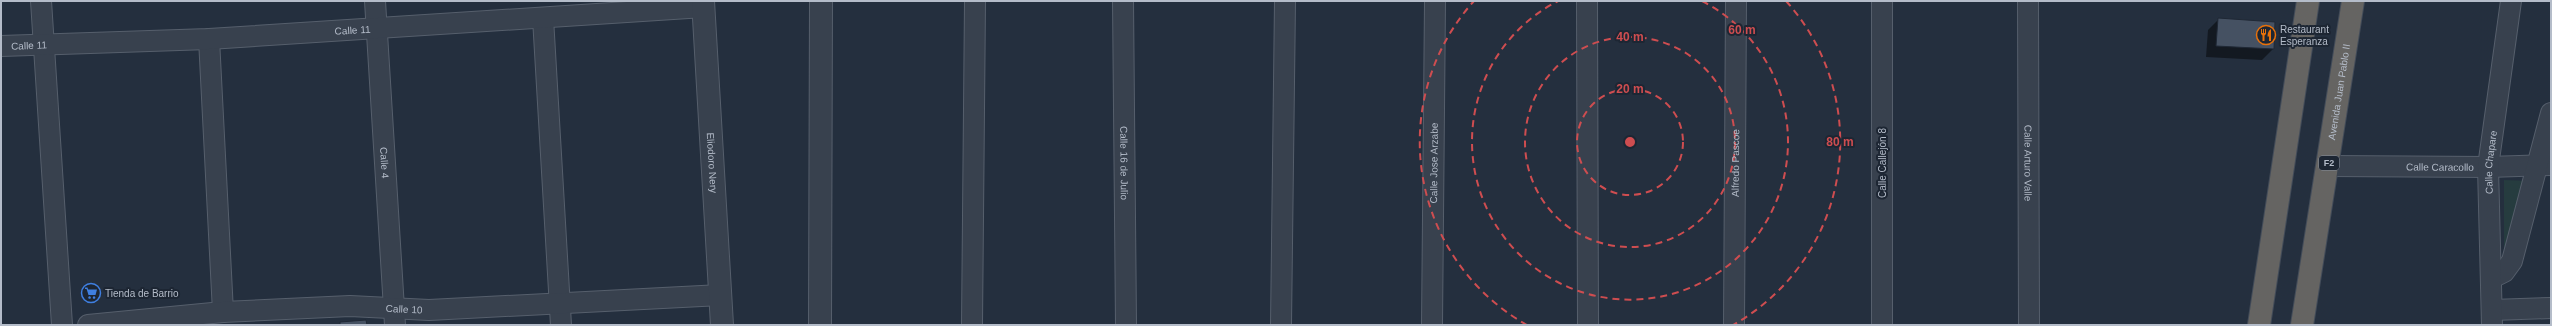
<svg xmlns="http://www.w3.org/2000/svg" width="2552" height="326" viewBox="0 0 2552 326" font-family="Arial,sans-serif">
  <style>
    .green { fill: #263c3f }
    .shadow { fill: #0007 }
    .building { fill: #455162; stroke: #1f2835 }
    .lines { fill: none; stroke-linecap: round; stroke-linejoin: round }
    .minor-casing { stroke: #565f6c; stroke-width: 22 }
    .tertiary-casing { stroke: #565f6c; stroke-width: 24 }
    .trunk-casing { stroke: #434c59; stroke-width: 24 }
    .minor { stroke: #38414e; stroke-width: 20 }
    .tertiary { stroke: #38414e; stroke-width: 22 }
    .trunk { stroke: #656462; stroke-width: 22 }
    .ring { fill: none; stroke: #ce4d50; stroke-width: 2; stroke-dasharray: 7 5 }
    .labels { text-anchor: middle; dominant-baseline: central; stroke-width: 4; stroke-linejoin: round; paint-order: stroke }
    .shield { fill: #1d2633; stroke: #878f9c; stroke-width: 1 }
    .shield-label { font-size: 9px; font-weight: bold; fill: #b4bcc9 }
    .poi-label { font-size: 10px; fill: #b4bcc9; stroke: #1d2633; text-anchor: start }
    .street-label { font-size: 10px; fill: #b4bcc9; stroke: #1d2633 }
    .centre { fill: #ce4d50; stroke: #1d2633; stroke-width: 2 }
    .ring-label { font-size: 12px; text-anchor: middle; font-weight: bold; fill: #ce4d50; stroke: #1d2633; stroke-width: 4; stroke-linejoin: round; paint-order: stroke }
  </style>
  <rect width="100%" height="100%" fill="#242f3e"/>
  <path class="green" d="M2504 180 2530 181 2504 262Z"/>
  <path class="shadow" d="M2218 20 2273 49 2262 60 2206 57 2208 30Z"/>
  <path class="building" d="M2218 18 2275 22 2274 49 2216 46Z
    M366 320 367 325H340V322Z"/>
  <g class="lines">
    <g class="minor-casing">
      <g id="minor">
        <path d="M41 1 62 325"/>
        <path id="s1" d="M375 1 395 325"/>
        <path id="s2" d="M1123 1 1126 325"/>
        <path d="M1587 1 1588 325"/>
        <path d="M1882 1V325"/>
        <path id="s3" d="M2028 1 2029 325"/>
        <path d="M543 18 561 325"/>
        <path d="M209 39 223 312"/>
        <path id="s4" d="M1 46 209 39 704 7"/>
        <path id="s5" d="M2329 166 2488 167 2551 165"/>
        <path d="M2492 278 2504 272 2512 261 2551 113"/>
        <path d="M2492 310 2551 308"/>
        <path id="s6" d="M88 325 223 312 350 306 429 310 721 295"/>
        <path d="M972 325 975 1"/>
        <path d="M1281 325 1285 1"/>
        <path id="s7" d="M1432 325 1435 1"/>
        <path id="s8" d="M1734 325 1736 1"/>
        <path id="s9" d="M2492 325 2488 167 2511 1"/>
      </g>
    </g>
    <g class="tertiary-casing">
      <g id="tertiary">
        <path id="s10" d="M703 1 722 325"/>
        <path d="M820 325 821 1"/>
      </g>
    </g>
    <g class="trunk-casing">
      <g id="trunk">
        <path d="M2259 325 2308 1"/>
        <path id="s11" d="M2302 325 2353 1"/>
      </g>
    </g>
    <use href="#minor" class="minor"/>
    <use href="#tertiary" class="tertiary"/>
    <use href="#trunk" class="trunk"/>
  </g>
  <g class="ring">
    <circle cx="1630" cy="142" r="53"/>
    <circle cx="1630" cy="142" r="105"/>
    <path d="M1702 1A158 158 0 1 1 1558 1"/>
    <path d="M1527 325A210 210 0 0 1 1474 1M1786 1A210 210 0 0 1 1733 325"/>
  </g>
  <defs>
    <g id="restaurant-ring" transform="scale(1)"><circle r="9.5" fill="#1d2633" stroke="#e8710a" stroke-width="1.5"/><path d="M-5-6h1v4h1v-4h1v4h1v-4h1v5L-1.5 .5V6h-2V.5L-5-1ZM5-6V6H3V1.5H1.5Q1.5-4 5-6Z" fill="#e8710a"/></g>
    <g id="supermarket-ring" transform="scale(1)"><circle r="9.5" fill="#1d2633" stroke="#3f7fe0" stroke-width="1.5"/><path d="M-6-5.5h2.5l.6 2H6L4.5 2H-2.5L-4.4-4H-6ZM-1.5 3.2a1.3 1.3 0 1 0 .1 0ZM3 3.2a1.3 1.3 0 1 0 .1 0Z" fill="#3f7fe0"/></g>
  </defs>
  <g fill-rule="evenodd">
    <use href="#restaurant-ring" x="2266" y="35"/>
    <use href="#supermarket-ring" x="91" y="293"/>
  </g>
  <g class="labels">
    <rect class="shield" x="2319" y="156" width="20" height="14" rx="3"/>
    <g class="shield-label">
      <text x="2329" y="163">F2</text>
    </g>
    <g class="poi-label">
      <text x="2280" y="29">Restaurant<tspan x="2280" dy="12">Esperanza</tspan></text>
      <text x="105" y="293">Tienda de Barrio</text>
    </g>
    <g class="street-label">
      <text stroke="none"><textPath href="#s4" startOffset="352">Calle 11</textPath></text>
      <text stroke="none"><textPath href="#s4" startOffset="28">Calle 11</textPath></text>
      <text stroke="none"><textPath href="#s11" startOffset="236">Avenida Juan Pablo II</textPath></text>
      <text stroke="none"><textPath href="#s9" startOffset="163">Calle Chapare</textPath></text>
      <text stroke="none"><textPath href="#s1" startOffset="162">Calle 4</textPath></text>
      <text stroke="none"><textPath href="#s10" startOffset="162">Eliodoro Nery</textPath></text>
      <text stroke="none"><textPath href="#s2" startOffset="162">Calle 16 de Julio</textPath></text>
      <text stroke="none"><textPath href="#s7" startOffset="162">Calle Jose Arzabe</textPath></text>
      <text stroke="none"><textPath href="#s8" startOffset="162">Alfredo Pascoe</textPath></text>
      <text transform="translate(1882 163) rotate(-90)">Calle Callejón 8</text>
      <text stroke="none"><textPath href="#s3" startOffset="162">Calle Arturo Valle</textPath></text>
      <text stroke="none"><textPath href="#s5" startOffset="111">Calle Caracollo</textPath></text>
      <text stroke="none"><textPath href="#s6" startOffset="317">Calle 10</textPath></text>
    </g>
  </g>
  <circle cx="1630" cy="142" r="6" class="centre"/>
  <g class="ring-label">
    <text x="1742" y="34">60 m</text>
    <text x="1630" y="41">40 m</text>
    <text x="1630" y="93">20 m</text>
    <text x="1840" y="146">80 m</text>
  </g>
  <rect width="2552" height="326" fill="none" stroke="#b4bcc9" stroke-width="4"/>
</svg>
